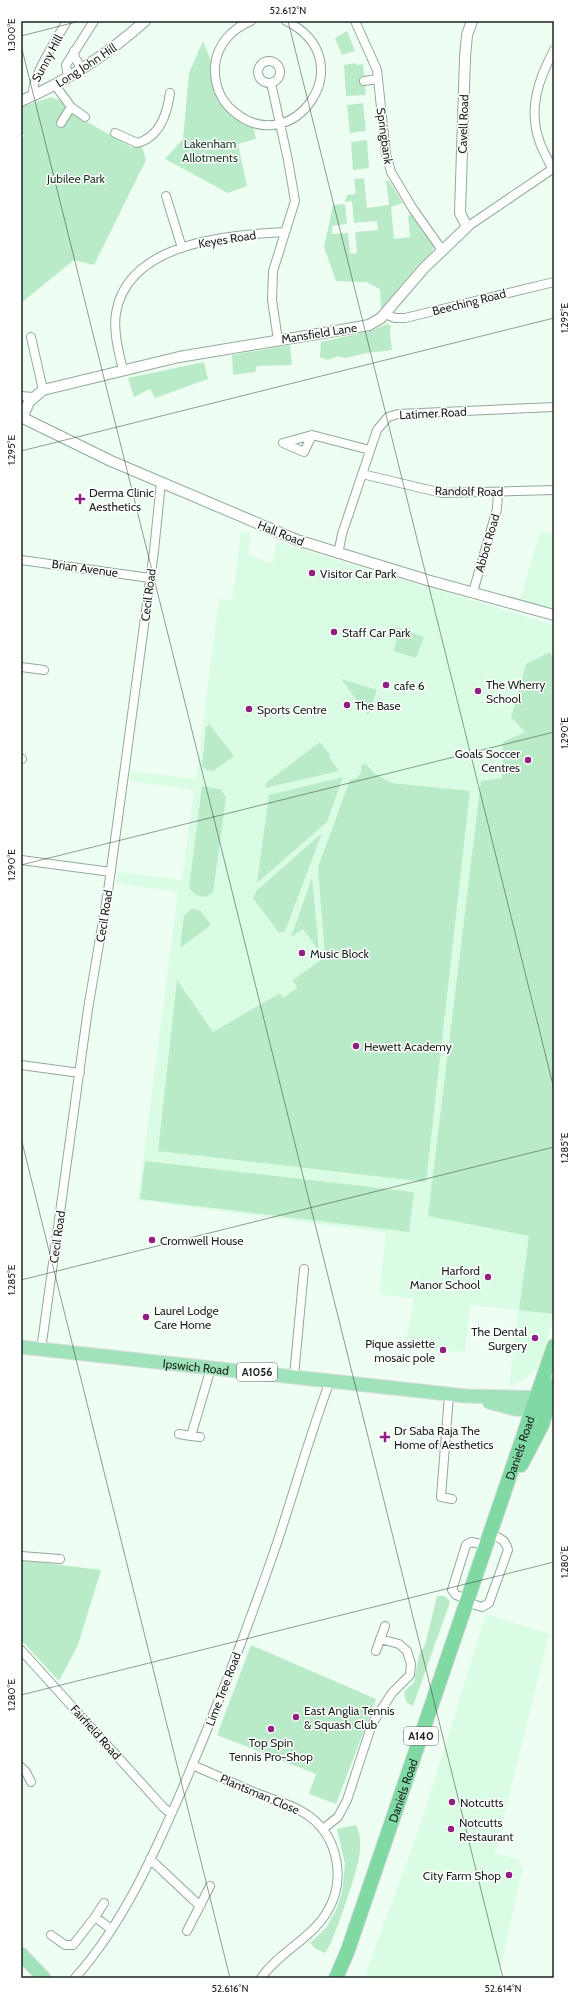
<svg xmlns="http://www.w3.org/2000/svg" width="575" height="1999" viewBox="0 0 575 1999" font-family="Cabin,sans-serif">
  <style>
    .built { fill: #dafce4 }
    .green { fill: #baebc9 }
    .lines { fill: none; stroke-linecap: round; stroke-linejoin: round }
    .minor-casing { stroke: #91aa98; stroke-width: 10 }
    .tertiary-casing { stroke: #91aa98; stroke-width: 12 }
    .primary-casing { stroke: #dadcdb; stroke-width: 15 }
    .trunk-casing { stroke: #dadcdb; stroke-width: 16 }
    .minor { stroke: #fff; stroke-width: 8 }
    .tertiary { stroke: #fff; stroke-width: 10 }
    .primary { stroke: #a0e2ba; stroke-width: 13 }
    .trunk { stroke: #80d8a3; stroke-width: 14 }
    .ticks { fill: none; stroke: #1a241d; stroke-width: 1; stroke-opacity: 0.45 }
    .poi-dot { fill: #901f81; stroke: #fff; stroke-width: 1.5 }
    .labels { text-anchor: middle; dominant-baseline: central; stroke-width: 3; stroke-linejoin: round; paint-order: stroke }
    .shield { fill: #fff; stroke: #5f6661; stroke-width: 1 }
    .shield-label { font-size: 11px; font-weight: bold; fill: #1a241d }
    .street-label { font-size: 12px; fill: #1a241d; stroke: #fff }
    .park-label { font-size: 12px; fill: #173a24; stroke: #fff }
    .poi-label { font-size: 12px; fill: #1a241d; stroke: #fff; text-anchor: start }
    .neatline { fill: none; stroke: #1a241d; stroke-width: 1.5 }
    .ticks-label { font-size: 10px; text-anchor: middle; fill: #1a241d }
  </style>
  <rect width="100%" height="100%" fill="#eefef2"/>
  <path class="built" d="M241 531 251 534 248 554 266 562 273 563 276 542 554 625V655L552 656 550 652 526 664 512 717 525 732 503 742 502 778 554 833V1317L538 1368 524 1380 509 1386 518 1310 470 1305 465 1352 404 1349 414 1299 379 1294 386 1233 138 1200 178 892 116 883 118 872 182 880 194 790 130 781 131 771 196 779 219 599 232 600Z
    M540 531 554 534V609L520 600Z
    M486 1614 549 1634 495 1853 519 1860 518 1866 523 1867 498 1978H364L421 1823Z"/>
  <path class="green" d="M347 31 355 51 342 55 335 38Z
    M203 41C206 49 210 57 212 65 221 96 216 114 253 125L256 139 238 144 247 186 228 193 165 159 183 139 189 73Z
    M356 63 357 65 363 64 366 95 346 96 344 65Z
    M52 97 63 102 75 115 131 147H142L146 160 94 265 74 260 21 303V138L25 136 21 133V107Z
    M363 103 366 131 350 133 347 105Z
    M367 140 369 168 353 170 351 142Z
    M364 178 367 208 389 205 386 181H389L403 203 391 207 394 239 410 237 408 216 412 214 434 247 432 252 418 265 381 309 380 289 366 282 336 281 324 247 333 205 345 204 347 224 332 226V234L348 233 350 254 357 253 355 232 378 230 377 221 354 223 352 201 345 202 347 195 356 194 354 179Z
    M387 324 391 326 390 334 392 350 367 353 345 358 338 356 328 360 320 357 321 342 370 331Z
    M290 345 292 365 257 366 255 372 233 375 232 355Z
    M204 362 208 379 155 398 150 389 134 397 128 378Z
    M396 627 424 637 416 658 393 651 396 644Z
    M550 652 552 656 554 655V1314L519 1310 529 1236 428 1216 481 781 502 778 503 742 525 732 511 717 526 664Z
    M341 679 377 690 368 715Z
    M209 724 234 756 213 771 206 770 202 766 206 727Z
    M320 742 331 756 329 757 339 771 265 788 267 782Z
    M365 763 375 774 391 783 470 791 426 1182 158 1151 177 980 213 1032 280 993 283 998 297 988 293 980 325 957 318 867 350 780 357 778 362 771 361 766Z
    M343 777 327 822 257 883 269 795Z
    M202 786 220 789 226 797 213 893 205 897 196 895 189 888Z
    M322 833 285 931 279 933 253 898 256 891Z
    M312 878 319 951 303 929 291 937Z
    M191 909 200 910 211 925 180 948 184 916Z
    M145 1161 414 1192 409 1232 140 1199Z
    M21 1560 101 1570 78 1645 59 1681 21 1640Z
    M437 1596H445L450 1602 413 1706 406 1702 404 1692 414 1682 419 1655 425 1645Z
    M251 1645 376 1699 336 1804 309 1794 316 1774 217 1735Z
    M356 1825C361 1835 361 1846 359 1858 357 1871 333 1946 325 1953L316 1949 310 1943 326 1928 336 1910 342 1892 345 1864 337 1829Z"/>
  <g class="lines">
    <g class="minor-casing">
      <path id="minor" d="M251 21C231 29 217 45 215 66 214 83 220 99 232 110 292 164 366 60 286 21
        M355 21 377 70 386 154 391 172 413 209 442 250
        M74 51 75 58 82 69
        M258 72a11 11 0 1 1 22 0a11 11 0 1 1-22 0Z
        M68 77 66 65 94 21
        M364 81 378 79
        M271 83 288 160 295 201 273 271 272 300 278 340
        M55 85 71 107 85 117
        M33 96C30 79 58 37 67 21
        M61 123 71 107
        M115 133 137 143C160 137 167 114 170 93
        M552 169C548 159 542 150 539 140 528 108 539 78 554 50
        M166 196 182 248
        M467 227 554 168
        M385 314 395 318H405L554 282
        M31 337 43 390
        M123 370C119 353 113 332 116 313 128 242 228 235 285 232
        M21 396 33 397
        M283 443 312 435 370 450
        M283 443 304 452 312 435
        M362 474 442 493 554 490
        M338 554 342 534 377 430 388 417 398 414 554 407
        M21 560 150 578
        M473 592 497 509 498 492
        M21 667 44 670
        M21 759H22
        M21 860 111 872
        M21 1065 80 1073
        M41 1350 88 1009 108 891 124 774 154 551 161 482
        M294 1376 304 1269
        M449 1395 441 1497 452 1499
        M179 1434 191 1436
        M200 1437 191 1436 211 1368
        M21 1556 60 1559
        M467 1599 456 1595 452 1590 466 1545 471 1542 486 1545
        M466 1602 482 1607 489 1603 508 1550C506 1539 499 1538 490 1534
        M21 1650 163 1807 171 1814
        M376 1651 385 1626
        M192 1765C214 1774 235 1784 256 1793 274 1800 294 1805 309 1816 339 1838 346 1881 327 1912 311 1939 279 1952 261 1978
        M21 1767 26 1772 31 1782
        M323 1829 338 1817 347 1800 372 1724 392 1693 410 1675 411 1664 407 1651 399 1644 380 1639
        M150 1859 200 1906
        M95 1917 104 1903
        M187 1931 210 1886
        M51 1935 65 1945H73L95 1917 111 1929
        M75 1978C124 1923 155 1852 184 1785 218 1705 249 1625 277 1543 295 1489 310 1434 330 1381"/>
    </g>
    <g class="tertiary-casing">
      <path id="tertiary" d="M21 101C67 81 108 54 145 21
        M21 417 111 461 297 540 427 580 554 615
        M22 418 29 402 43 390 179 357 347 329 369 325 381 318 424 268 467 227 460 213 465 57 467 35 472 21"/>
    </g>
    <g class="primary-casing">
      <g id="primary">
        <path id="s1" d="M21 1347 466 1396 546 1398"/>
        <path d="M489 1402 515 1409 533 1410"/>
        <path d="M21 1954 44 1978"/>
      </g>
    </g>
    <g class="trunk-casing">
      <g id="trunk">
        <path d="M521 1465 542 1425 554 1385"/>
        <path id="s2" d="M336 1978 348 1950 554 1346"/>
      </g>
    </g>
    <use href="#minor" class="minor"/>
    <use href="#tertiary" class="tertiary"/>
    <use href="#primary" class="primary"/>
    <use href="#trunk" class="trunk"/>
  </g>
  <path class="ticks" d="M288 21 554 1089M21 36 80 21M21 45 503 1978M21 451 554 318M21 865 554 732M21 1138 230 1978M21 1280 554 1147M21 1695 554 1562M549 1978 554 1977"/>
  <g class="poi-dot">
    <path d="M78 493h4v4h4v4h-4v4h-4v-4h-4v-4h4z"/>
    <circle cx="312" cy="573" r="4"/>
    <circle cx="334" cy="632" r="4"/>
    <circle cx="386" cy="685" r="4"/>
    <circle cx="478" cy="691" r="4"/>
    <circle cx="347" cy="705" r="4"/>
    <circle cx="249" cy="709" r="4"/>
    <circle cx="528" cy="760" r="4"/>
    <circle cx="302" cy="953" r="4"/>
    <circle cx="356" cy="1046" r="4"/>
    <circle cx="152" cy="1240" r="4"/>
    <circle cx="488" cy="1277" r="4"/>
    <circle cx="146" cy="1317" r="4"/>
    <circle cx="535" cy="1338" r="4"/>
    <circle cx="443" cy="1350" r="4"/>
    <path d="M383 1431h4v4h4v4h-4v4h-4v-4h-4v-4h4z"/>
    <circle cx="296" cy="1717" r="4"/>
    <circle cx="271" cy="1729" r="4"/>
    <circle cx="452" cy="1802" r="4"/>
    <circle cx="451" cy="1829" r="4"/>
    <circle cx="509" cy="1875" r="4"/>
  </g>
  <g class="labels">
    <g class="shield">
      <rect x="237" y="1363" width="40" height="18" rx="3"/>
      <rect x="404" y="1727" width="34" height="18" rx="3"/>
    </g>
    <g class="shield-label">
      <text x="257" y="1372">A1056</text>
      <text x="421" y="1736">A140</text>
    </g>
    <g class="street-label">
      <text transform="translate(47 58) rotate(-62)">Sunny Hill</text>
      <text transform="translate(86 65) rotate(-33)">Long John Hill</text>
      <text transform="translate(463 124) rotate(-88)">Cavell Road</text>
      <text transform="translate(385 136) rotate(82)">Springbank</text>
      <text transform="translate(227 239) rotate(-9)">Keyes Road</text>
      <text transform="translate(469 302) rotate(-14)">Beeching Road</text>
      <text transform="translate(319 333) rotate(-9)">Mansfield Lane</text>
      <text transform="translate(433 413) rotate(-3)">Latimer Road</text>
      <text transform="translate(469 491) rotate(1)">Randolf Road</text>
      <text transform="translate(281 533) rotate(22)">Hall Road</text>
      <text transform="translate(487 543) rotate(-74)">Abbot Road</text>
      <text transform="translate(85 568) rotate(8)">Brian Avenue</text>
      <text transform="translate(148 595) rotate(-83)">Cecil Road</text>
      <text transform="translate(104 916) rotate(-81)">Cecil Road</text>
      <text transform="translate(57 1237) rotate(-82)">Cecil Road</text>
      <text stroke="none"><textPath href="#s1" startOffset="176">Ipswich Road</textPath></text>
      <text stroke="none"><textPath href="#s2" startOffset="561">Daniels Road</textPath></text>
      <text transform="translate(223 1689) rotate(-69)">Lime Tree Road</text>
      <text transform="translate(96 1732) rotate(48)">Fairfield Road</text>
      <text stroke="none"><textPath href="#s2" startOffset="199">Daniels Road</textPath></text>
      <text transform="translate(260 1794) rotate(23)">Plantsman Close</text>
    </g>
    <g class="park-label">
      <text x="210" y="143">Lakenham<tspan x="210" dy="14">Allotments</tspan></text>
      <text x="76" y="178">Jubilee Park</text>
    </g>
    <g class="poi-label">
      <text x="89" y="492">Derma Clinic<tspan x="89" dy="14">Aesthetics</tspan></text>
      <text x="320" y="573">Visitor Car Park</text>
      <text x="342" y="632">Staff Car Park</text>
      <text x="486" y="684">The Wherry<tspan x="486" dy="14">School</tspan></text>
      <text x="394" y="685">cafe 6</text>
      <text x="355" y="705">The Base</text>
      <text x="257" y="709">Sports Centre</text>
      <text x="520" y="753" text-anchor="end">Goals Soccer<tspan x="520" dy="14">Centres</tspan></text>
      <text x="310" y="953">Music Block</text>
      <text x="364" y="1046">Hewett Academy</text>
      <text x="160" y="1240">Cromwell House</text>
      <text x="480" y="1270" text-anchor="end">Harford<tspan x="480" dy="14">Manor School</tspan></text>
      <text x="154" y="1310">Laurel Lodge<tspan x="154" dy="14">Care Home</tspan></text>
      <text x="527" y="1331" text-anchor="end">The Dental<tspan x="527" dy="14">Surgery</tspan></text>
      <text x="435" y="1343" text-anchor="end">Pique assiette<tspan x="435" dy="14">mosaic pole</tspan></text>
      <text x="394" y="1430">Dr Saba Raja The<tspan x="394" dy="14">Home of Aesthetics</tspan></text>
      <text x="304" y="1710">East Anglia Tennis<tspan x="304" dy="14">&amp; Squash Club</tspan></text>
      <text x="271" y="1742" text-anchor="middle">Top Spin<tspan x="271" dy="14">Tennis Pro-Shop</tspan></text>
      <text x="460" y="1802">Notcutts</text>
      <text x="459" y="1822">Notcutts<tspan x="459" dy="14">Restaurant</tspan></text>
      <text x="501" y="1875" text-anchor="end">City Farm Shop</text>
    </g>
  </g>
  <rect width="575" height="1999" fill="none" stroke="#ffffff" stroke-width="44"/>
  <rect x="22" y="22" width="531" height="1955" class="neatline"/>
  <g class="ticks-label">
    <text x="288" y="14">52.612°N</text>
    <text transform="translate(11 35) rotate(-90)" y="4">1.300°E</text>
    <text transform="translate(564 318) rotate(-90)" y="4">1.295°E</text>
    <text transform="translate(11 450) rotate(-90)" y="4">1.295°E</text>
    <text transform="translate(564 733) rotate(-90)" y="4">1.290°E</text>
    <text transform="translate(11 865) rotate(-90)" y="4">1.290°E</text>
    <text transform="translate(564 1148) rotate(-90)" y="4">1.285°E</text>
    <text transform="translate(11 1280) rotate(-90)" y="4">1.285°E</text>
    <text transform="translate(564 1562) rotate(-90)" y="4">1.280°E</text>
    <text transform="translate(11 1695) rotate(-90)" y="4">1.280°E</text>
    <text x="230" y="1992">52.616°N</text>
    <text x="503" y="1992">52.614°N</text>
  </g>
</svg>
